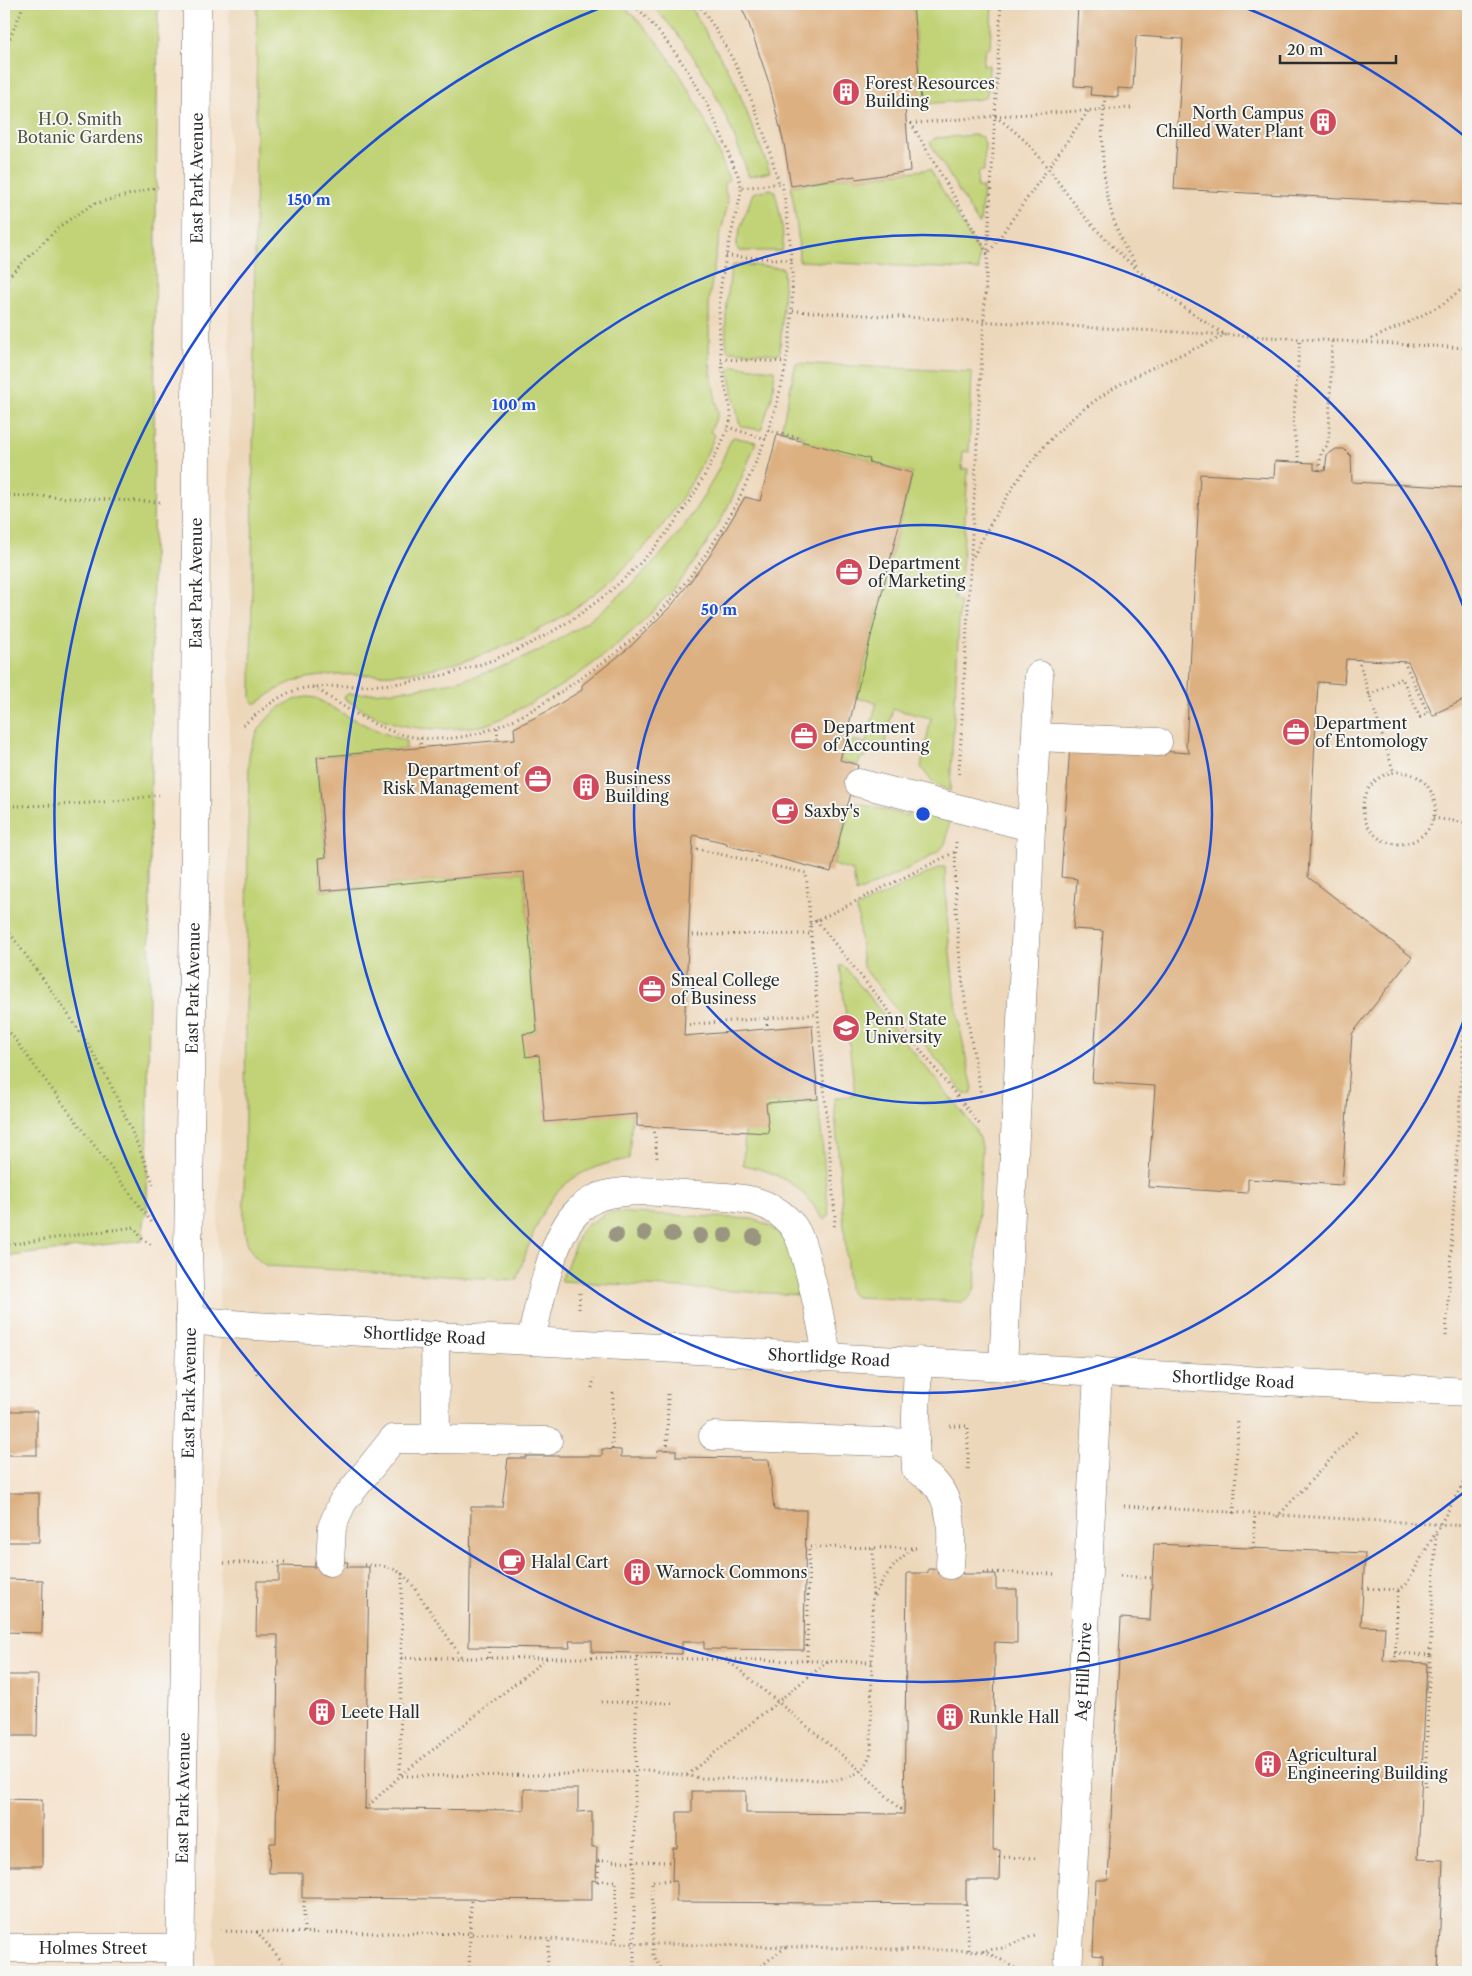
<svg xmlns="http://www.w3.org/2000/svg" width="1472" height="1976" viewBox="0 0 1472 1976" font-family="'Libre Caslon Text',serif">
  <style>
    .built { fill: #edd7ba }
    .green { fill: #c1d376; stroke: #767f50 }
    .building { fill: #ddb081 }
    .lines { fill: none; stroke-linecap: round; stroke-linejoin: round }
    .minor-casing { stroke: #726c65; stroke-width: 29 }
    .major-casing { stroke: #726c65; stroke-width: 29 }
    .path { stroke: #726c65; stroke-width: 3; stroke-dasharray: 1 4; stroke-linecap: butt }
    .minor { stroke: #fff; stroke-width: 28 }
    .major { stroke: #fff; stroke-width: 28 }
    .tree { fill: #9a9580 }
    .ring { fill: none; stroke: #1d4ed8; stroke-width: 2.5 }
    .labels { text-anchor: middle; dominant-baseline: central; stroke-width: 4; stroke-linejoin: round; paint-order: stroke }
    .poi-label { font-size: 16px; fill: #2b2b2b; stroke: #f6f6f2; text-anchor: start }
    .park-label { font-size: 16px; fill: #50553e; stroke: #f6f6f2 }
    .street-label { font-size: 16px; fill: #2b2b2b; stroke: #f6f6f2 }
    .centre { fill: #1d4ed8; stroke: #f6f6f2; stroke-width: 2.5 }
    .ring-label { font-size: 15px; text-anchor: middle; font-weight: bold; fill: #1d4ed8; stroke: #f6f6f2; stroke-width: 4; stroke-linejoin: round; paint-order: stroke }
  </style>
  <rect width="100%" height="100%" fill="#f6f6f2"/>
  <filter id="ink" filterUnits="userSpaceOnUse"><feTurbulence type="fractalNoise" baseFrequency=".02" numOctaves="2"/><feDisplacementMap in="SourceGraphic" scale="10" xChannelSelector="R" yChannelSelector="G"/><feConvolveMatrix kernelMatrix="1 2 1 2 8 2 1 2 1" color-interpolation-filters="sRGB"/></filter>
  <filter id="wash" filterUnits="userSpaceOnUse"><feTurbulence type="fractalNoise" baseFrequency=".0096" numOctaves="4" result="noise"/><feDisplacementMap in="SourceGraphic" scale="20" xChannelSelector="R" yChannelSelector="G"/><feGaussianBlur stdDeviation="1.12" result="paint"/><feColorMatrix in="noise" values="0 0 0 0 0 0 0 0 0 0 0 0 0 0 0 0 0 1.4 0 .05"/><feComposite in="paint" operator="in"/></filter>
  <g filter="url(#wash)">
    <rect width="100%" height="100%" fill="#f5e4d0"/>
    <path class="built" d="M229 4H1468V1972H214L222 1414 218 1230 229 826Z"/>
    <path class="green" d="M4 4H158V9L147 1213 143 1222V1240L4 1257Z
      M257 4H621C630 13 640 22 648 31 686 75 710 127 729 180L724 183 728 203 716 252 709 301V359L718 414 710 432 715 435C662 562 549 651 413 672 376 678 325 670 292 682 279 687 268 696 257 703H253L251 698Z
      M650 4H689L735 82 770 172 749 177C728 114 699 51 650 4Z
      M913 4H992L990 48H985L983 65H989L988 90 986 96 981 99 924 104 921 101Z
      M975 135 982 137 985 144 984 171H978L977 187 983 188 980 224 978 223 930 143 935 138Z
      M930 169 979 253V270L799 261 798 234 791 186 855 176 856 179Z
      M771 189 775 191C778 207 786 236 782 251H739L736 246 740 229 753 193Z
      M736 264 783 268 784 289 780 351 778 354 728 351C722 334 729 286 731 267Z
      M796 363 972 372 969 452 963 451 962 469H968L961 584H956L954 600 960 601 950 791 933 783 921 767 931 718 893 709 883 750 878 749 860 759 858 765 840 760 845 739 866 743 877 702 856 698 912 473 869 462 870 459 803 442 804 436 781 430Z
      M733 366 775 370 772 397 761 430 743 427 739 422 729 371Z
      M733 437 756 442C738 490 715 537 683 577 639 631 585 676 523 707 511 714 498 721 485 725 477 727 467 727 459 728 414 732 383 724 345 699L344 697 348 694C385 693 421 689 457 681 548 660 629 600 684 526 697 508 709 488 719 468 724 457 727 446 733 437Z
      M308 697 316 698C346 716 373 731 406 741V749L317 757 326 857 319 858 321 891 524 872 537 1032 523 1034 539 1055 632 1114 629 1159C548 1172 542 1212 516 1280L267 1266C240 1251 244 1222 244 1196L249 756C254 727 278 700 308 697Z
      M849 801 908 816 910 810 949 820C948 828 948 837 945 844 936 859 874 884 856 893L853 871 833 865Z
      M941 867H945V869C947 944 955 1016 973 1088L971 1094H967L963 1092 863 967 857 908Z
      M840 965 845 967 970 1122 980 1138 982 1148 975 1286C973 1294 970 1298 963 1302L856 1297 853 1296 849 1290 834 1098 855 1095Z
      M818 1099 829 1216 825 1220C818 1215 814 1205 808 1199 791 1179 768 1170 743 1165L745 1131 766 1103Z
      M609 1212 752 1219C792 1230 792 1260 801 1295L561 1281 580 1232 587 1225Z"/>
    <g id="blocks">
      <path class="building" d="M740 4H913L921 101 894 103V107L905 106 910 171 856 179 855 176 791 186 784 144 769 83 749 24Z
        M1078 4H1468V205L1174 189 1183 39 1136 36 1133 89 1118 88V97L1090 95 1091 87 1074 86Z
        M777 435 870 459 869 462 912 473 840 760 858 765 831 872 726 845 727 843 693 835 684 1036 812 1025 818 1099 766 1103 769 1133 637 1126V1114L545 1122 539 1055 526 1057 523 1034 537 1032 524 872 321 891 319 858 326 857 317 757 515 739 514 728 546 712 582 690V685L630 647 672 605 709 557 745 497 760 501Z
        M1336 449H1344L1351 456 1352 482 1468 488V698L1436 713 1437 715 1433 716 1408 662 1346 659 1344 684 1318 682 1308 877 1412 957 1352 1034 1342 1185 1248 1179V1193L1148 1187 1155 1086 1092 1082 1103 931 1073 929 1077 879 1061 877 1070 745 1190 753 1186 747 1200 474 1274 478 1275 461 1314 463V470L1325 471 1327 455Z
        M4 1411H37V1455H4Z
        M602 1449 621 1450V1457H657L658 1450H676V1457L751 1458 752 1460H769L774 1510H806L804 1650 704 1649V1642H682V1654L592 1652V1641H569L570 1648 469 1647 471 1507H502L508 1458H526V1456H602Z
        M4 1493H39V1542H4Z
        M1154 1544 1365 1553 1361 1626 1385 1627 1383 1661 1427 1663 1418 1859 1443 1860 1438 1972H1102L1103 1956 1093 1955 1096 1880H1108L1121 1618 1150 1620Z
        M315 1562H348L347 1567H369L365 1809 524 1810V1789H578V1812L592 1811V1847H597L596 1881 592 1880V1900L304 1898H302V1873H269L270 1843H276L278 1635H256L257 1581H279V1566L315 1567Z
        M928 1569 962 1570V1574H996V1589H1017V1643L995 1642 993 1850H1000L999 1880H966V1904L676 1902V1881H672L673 1848H677V1812H692V1791H746V1813L904 1814 907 1573H928Z
        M4 1579 43 1580 42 1633 4 1632Z
        M4 1675H38L37 1736H4Z
        M4 1799 42 1800V1866H4Z"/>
    </g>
  </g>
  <g filter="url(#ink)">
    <use href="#blocks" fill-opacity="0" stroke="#726c65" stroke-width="1"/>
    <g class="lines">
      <g class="minor-casing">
        <g id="minor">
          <path d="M1036 737 1158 742"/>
          <path d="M859 783 1031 827"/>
          <path id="s1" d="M190 1320 254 1326 1468 1392"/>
          <path d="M435 1335 436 1439 548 1441"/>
          <path d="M531 1340C540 1303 551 1236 579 1210 587 1202 599 1196 609 1194 638 1188 668 1193 697 1195 716 1197 738 1196 757 1202 770 1206 783 1214 792 1225 801 1237 804 1252 808 1267 816 1296 822 1326 827 1356"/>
          <path d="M1003 1366 1039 675"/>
          <path d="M713 1436 915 1443 918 1361"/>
          <path d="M915 1443 916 1469C921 1473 928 1476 932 1480 955 1502 952 1537 950 1565"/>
          <path d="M330 1562 332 1527 342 1503 393 1439H436"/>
          <path id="s2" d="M4 1948H181"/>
          <path id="s3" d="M1068 1972 1098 1371"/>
        </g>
      </g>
      <g class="major-casing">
        <g id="major">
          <path id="s4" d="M180 1972 190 1320 188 1248 195 854 197 4"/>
        </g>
      </g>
      <path class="path" d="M698 4C738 57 762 120 779 184
        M4 52 24 4
        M1105 96C1100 145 1101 196 1122 241 1126 251 1133 260 1138 268
        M995 116 1131 108
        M911 123 988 254 1089 110
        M906 124 995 116C1009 127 1024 138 1035 152 1053 173 1068 197 1086 218 1128 265 1172 303 1226 335 1183 354 1138 371 1099 398 1041 437 1004 495 973 557
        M726 256 792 260
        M4 281 60 226 93 204 158 187
        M793 311 1468 348
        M1367 341 1413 320 1443 304 1468 284
        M721 359 786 362
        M727 427 766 439
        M768 430 799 438V441
        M1299 462 1293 426 1300 339
        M1319 470 1321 453 1327 446 1329 433 1332 341
        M4 495 160 502
        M1358 659 1394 773
        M314 687C343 706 379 732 414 737 468 746 516 722 559 693 587 674 615 655 639 633 703 574 754 485 777 402 798 329 795 257 782 183L742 188
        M1369 695 1402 678 1420 717 1428 713 1404 662
        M243 725C260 712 276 696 297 690 312 685 328 687 344 686 367 686 391 685 414 681 538 661 648 583 707 471 713 460 730 429 731 417 731 406 726 392 724 381 720 352 718 324 720 295 722 270 729 246 734 222 736 212 740 201 741 191 742 181 735 169 731 160 710 101 678 48 633 4
        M497 728 498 741
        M420 738 421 748
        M1363 808a36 36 0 1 1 72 0a36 36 0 1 1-72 0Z
        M959 774 1001 4
        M4 806C55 806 108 803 159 795
        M1433 818 1468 823
        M956 842C952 927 965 1010 981 1094
        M692 848 806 873 835 1217 834 1230
        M756 862 759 853
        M816 920 981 1126
        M810 924 955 852
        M4 925C36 970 71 1015 99 1063 121 1102 137 1144 154 1185
        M688 935 810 934
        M767 1019V1029
        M4 1025 153 1224
        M684 1025 818 1014
        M654 1127 657 1158
        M1457 1162 1468 1163
        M4 1245 134 1227 143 1240 154 1246
        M579 1309 580 1290
        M1446 1336 1468 964
        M255 1368 258 1376
        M592 1388 594 1378
        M950 1426H968V1469
        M612 1449 613 1389
        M667 1450 668 1392
        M1124 1506 1468 1526
        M1234 1513 1238 1422
        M1277 1517 1356 1432
        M805 1547 917 1548
        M1253 1548 1255 1515
        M224 1563 288 1562V1567
        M364 1565C386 1566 395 1565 411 1583L462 1658
        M983 1572 1054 1574
        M402 1573 400 1776 548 1775 648 1770 702 1778 839 1780C859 1774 864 1771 871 1752L873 1548
        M1120 1576 1152 1578
        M1363 1588 1398 1590 1406 1585 1468 1475
        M874 1596C884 1577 895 1562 912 1549
        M1395 1653 1430 1655 1436 1534
        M401 1658H637L873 1662
        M489 1658V1647
        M726 1659 861 1771 900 1809H904
        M807 1661 809 1547
        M1395 1662 1398 1590
        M601 1702 672 1703
        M687 1775 828 1661
        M1425 1787 1430 1655
        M365 1809 400 1776 547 1658
        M999 1857 1039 1858
        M598 1861 673 1862
        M599 1861 598 1881H616L615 1943
        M966 1904 969 1951
        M221 1931 257 1932 291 1972
        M257 1932 518 1934 549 1939 615 1943 982 1951 1002 1948 1035 1935
        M304 1932V1898
        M983 1951 1000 1959 1021 1972
        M469 1972 471 1899
        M547 1972 549 1939
        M634 1972V1861L637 1653
        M663 1972 653 1956 652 1881H672
        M753 1972 786 1947"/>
      <use href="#minor" class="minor"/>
      <use href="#major" class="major"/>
    </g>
    <g class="tree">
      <circle cx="644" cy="1233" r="8"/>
      <circle cx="672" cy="1234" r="8"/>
      <circle cx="616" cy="1235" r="8"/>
      <circle cx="725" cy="1235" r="8"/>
      <circle cx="700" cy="1236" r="8"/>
      <circle cx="754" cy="1237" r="8"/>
    </g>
  </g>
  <g class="ring">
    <circle cx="923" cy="814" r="289"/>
    <path d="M1467 1012A579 579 0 1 1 1467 616"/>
    <path d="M1463 1493A868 868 0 1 1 605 6M1241 6A868 868 0 0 1 1463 135"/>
  </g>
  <defs>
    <g id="building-disc" transform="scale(1.4375)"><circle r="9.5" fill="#d1495b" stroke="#f6f6f2"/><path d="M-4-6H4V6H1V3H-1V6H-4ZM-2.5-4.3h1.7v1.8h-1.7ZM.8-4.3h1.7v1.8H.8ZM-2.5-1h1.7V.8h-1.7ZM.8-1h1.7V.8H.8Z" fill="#fff"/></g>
    <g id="office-disc" transform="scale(1.4375)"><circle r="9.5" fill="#d1495b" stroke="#f6f6f2"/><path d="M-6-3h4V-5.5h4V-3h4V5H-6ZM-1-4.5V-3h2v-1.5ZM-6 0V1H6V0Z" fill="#fff"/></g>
    <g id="cafe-disc" transform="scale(1.4375)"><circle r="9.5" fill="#d1495b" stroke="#f6f6f2"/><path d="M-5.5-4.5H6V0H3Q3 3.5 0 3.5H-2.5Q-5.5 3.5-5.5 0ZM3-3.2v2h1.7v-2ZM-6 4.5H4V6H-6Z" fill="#fff"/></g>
    <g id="university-disc" transform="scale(1.4375)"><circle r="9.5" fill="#d1495b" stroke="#f6f6f2"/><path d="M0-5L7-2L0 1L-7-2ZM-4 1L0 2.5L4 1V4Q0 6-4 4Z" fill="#fff"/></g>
  </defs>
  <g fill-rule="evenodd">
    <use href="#building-disc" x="846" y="92"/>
    <use href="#building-disc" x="1323" y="122"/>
    <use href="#office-disc" x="849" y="572"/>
    <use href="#office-disc" x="1296" y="732"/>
    <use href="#office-disc" x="804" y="736"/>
    <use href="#office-disc" x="538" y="779"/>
    <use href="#building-disc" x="586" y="787"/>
    <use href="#cafe-disc" x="785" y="811"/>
    <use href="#office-disc" x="652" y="989"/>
    <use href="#university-disc" x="846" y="1028"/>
    <use href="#cafe-disc" x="512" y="1562"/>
    <use href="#building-disc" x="637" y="1572"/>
    <use href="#building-disc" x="322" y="1712"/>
    <use href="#building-disc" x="950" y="1717"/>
    <use href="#building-disc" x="1268" y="1764"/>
  </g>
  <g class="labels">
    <g class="poi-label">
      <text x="865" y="83">Forest Resources<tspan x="865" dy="18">Building</tspan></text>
      <text x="1304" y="113" text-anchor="end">North Campus<tspan x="1304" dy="18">Chilled Water Plant</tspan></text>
      <text x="868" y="563">Department<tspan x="868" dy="18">of Marketing</tspan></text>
      <text x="1315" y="723">Department<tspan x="1315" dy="18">of Entomology</tspan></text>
      <text x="823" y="727">Department<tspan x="823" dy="18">of Accounting</tspan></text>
      <text x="519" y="770" text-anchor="end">Department of<tspan x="519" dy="18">Risk Management</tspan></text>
      <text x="605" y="778">Business<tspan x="605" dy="18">Building</tspan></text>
      <text x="804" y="811">Saxby's</text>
      <text x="671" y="980">Smeal College<tspan x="671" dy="18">of Business</tspan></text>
      <text x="865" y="1019">Penn State<tspan x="865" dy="18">University</tspan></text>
      <text x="531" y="1562">Halal Cart</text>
      <text x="656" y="1572">Warnock Commons</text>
      <text x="341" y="1712">Leete Hall</text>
      <text x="969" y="1717">Runkle Hall</text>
      <text x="1287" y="1755">Agricultural<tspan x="1287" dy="18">Engineering Building</tspan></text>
    </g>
    <g class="park-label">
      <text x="80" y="119">H.O. Smith<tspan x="80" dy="18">Botanic Gardens</tspan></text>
    </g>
    <g class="street-label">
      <text stroke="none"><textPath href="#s4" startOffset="1794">East Park Avenue</textPath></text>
      <text stroke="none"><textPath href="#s4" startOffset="1389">East Park Avenue</textPath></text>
      <text stroke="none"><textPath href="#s4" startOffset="984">East Park Avenue</textPath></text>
      <text stroke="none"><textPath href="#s1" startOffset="235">Shortlidge Road</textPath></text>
      <text stroke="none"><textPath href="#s1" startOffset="640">Shortlidge Road</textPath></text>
      <text stroke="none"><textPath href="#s1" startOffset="1045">Shortlidge Road</textPath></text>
      <text stroke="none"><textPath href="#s4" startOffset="579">East Park Avenue</textPath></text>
      <text stroke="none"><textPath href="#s3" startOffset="301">Ag Hill Drive</textPath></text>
      <text stroke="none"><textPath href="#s4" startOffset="174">East Park Avenue</textPath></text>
      <text stroke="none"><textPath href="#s2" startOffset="89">Holmes Street</textPath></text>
    </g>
  </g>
  <circle cx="923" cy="814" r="8" class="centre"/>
  <g class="ring-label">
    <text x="309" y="205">150 m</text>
    <text x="514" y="410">100 m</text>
    <text x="719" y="615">50 m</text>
  </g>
  <rect width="1472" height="1976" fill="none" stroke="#f6f6f2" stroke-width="20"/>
  <path d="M1280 55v8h116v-8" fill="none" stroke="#2b2b2b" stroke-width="2.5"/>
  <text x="1287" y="55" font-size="15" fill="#2b2b2b" stroke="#f6f6f2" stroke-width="4" paint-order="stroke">20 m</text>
</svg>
